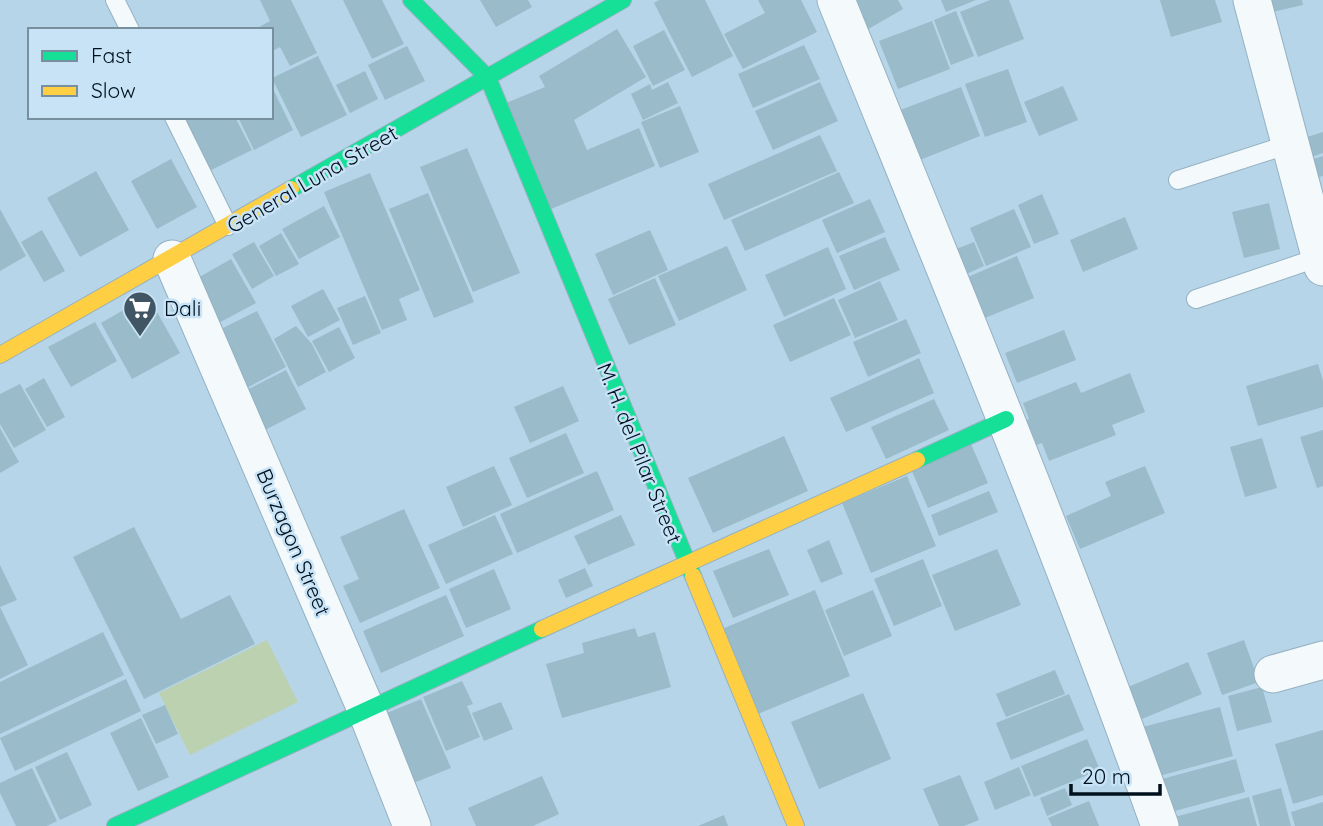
<svg xmlns="http://www.w3.org/2000/svg" width="1323" height="826" viewBox="0 0 1323 826" font-family="Quicksand,sans-serif">
  <style>
    .green { fill: #bcd1b0 }
    .building { fill: #9abbc9 }
    .lines { fill: none; stroke-linecap: round; stroke-linejoin: round }
    .lane-casing { stroke: #95b1c2; stroke-width: 20 }
    .street-casing { stroke: #95b1c2; stroke-width: 39 }
    .fast-casing { stroke: #95b1c2; stroke-width: 18 }
    .slow-casing { stroke: #95b1c2; stroke-width: 18 }
    .lane { stroke: #f4f9fc; stroke-width: 18 }
    .street { stroke: #f4f9fc; stroke-width: 37 }
    .fast { stroke: #16e098; stroke-width: 16 }
    .slow { stroke: #ffcf43; stroke-width: 16 }
    .labels { text-anchor: middle; dominant-baseline: central; stroke-width: 5; stroke-linejoin: round; paint-order: stroke }
    .street-label { font-size: 21px; fill: #00111e; stroke: #c8e3f6 }
    .poi-label { font-size: 21px; fill: #00111e; stroke: #c8e3f6; text-anchor: start }
  </style>
  <rect width="100%" height="100%" fill="#b6d5e9"/>
  <path class="green" d="M267 640 298 702 190 755 159 693Z"/>
  <path class="building" d="M260 0H291L317 53 290 66 280 47 271 52V30H254L270 21Z
    M343 0H382L404 44 372 59Z
    M480 0H528L532 7 496 27Z
    M659 0H705L733 56 692 77 654 3Z
    M758 0H801L817 32 743 69 724 34 765 13Z
    M846 0H898L903 9 865 31Z
    M941 0H976L946 12Z
    M990 0H1009L1024 39 978 57 960 12Z
    M1160 0H1215L1222 22 1171 37Z
    M1261 0H1302L1303 5 1264 14Z
    M956 11 974 56 951 65 934 20Z
    M932 21 950 69 898 89 879 41Z
    M617 29 646 77 574 120 587 150 639 128 655 166 551 209 506 103 545 87 539 76Z
    M664 30 685 70 653 86 633 46Z
    M804 45 820 79 753 108 738 74Z
    M407 46 425 81 385 100 368 65Z
    M318 56 347 115 301 137 272 78Z
    M1008 69 1027 122 985 137 965 84Z
    M365 71 378 99 350 113 336 85Z
    M668 82 678 103 643 120 631 94 650 84 652 90Z
    M820 82 838 121 773 150 755 111Z
    M271 85 293 130 254 150 238 117H271Z
    M1063 86 1078 120 1039 136 1024 102Z
    M961 87 980 136 915 162 895 112Z
    M680 106 699 152 660 168 641 122Z
    M176 117H235L252 150 203 174Z
    M1323 132V153L1303 160 1297 140Z
    M820 135 837 171 724 220 708 184Z
    M467 148 520 273 473 292 420 167Z
    M1323 156V176L1308 180 1302 163Z
    M171 159 197 207 157 229 131 181Z
    M96 171 129 230 80 257 47 198Z
    M839 172 854 203 745 251 731 220Z
    M370 173 420 290 399 299 407 320 382 330 324 192Z
    M428 193 474 302 434 318 389 209Z
    M1042 194 1059 234 1034 244 1018 205Z
    M870 199 885 232 837 253 822 220Z
    M1269 203 1280 249 1244 258 1232 212Z
    M324 206 340 237 299 259 282 229Z
    M0 209 26 256 0 271Z
    M1014 209 1031 247 986 266 970 228Z
    M1125 217 1138 249 1083 272 1070 240Z
    M42 230 65 271 44 282 21 242Z
    M650 230 668 270 613 295 595 254Z
    M281 233 299 264 276 276 259 246Z
    M885 237 900 270 854 290 839 256Z
    M254 242 274 276 252 289 232 254Z
    M974 242 984 266 962 276 951 251Z
    M727 246 747 290 679 321 658 276Z
    M828 247 846 289 784 317 765 275Z
    M1017 256 1034 298 980 320 963 279Z
    M231 259 256 303 213 326 189 283Z
    M655 278 676 325 629 345 608 299Z
    M880 281 898 320 855 338 838 300Z
    M323 289 340 320 308 337 291 306Z
    M148 296 180 353 132 379 101 323Z
    M365 296 381 333 353 345 337 308Z
    M834 298 851 335 790 362 773 325Z
    M257 311 286 367 241 391 211 334Z
    M906 319 921 353 868 377 853 342Z
    M95 322 117 361 71 387 48 347Z
    M296 326 312 344 326 372 298 387 274 339Z
    M339 327 355 358 329 372 312 341Z
    M1064 330 1076 360 1017 383 1005 353Z
    M919 358 934 393 846 432 830 398Z
    M1318 364 1323 381V407L1258 426 1246 386Z
    M286 370 306 409 261 432 241 393Z
    M1130 373 1145 412 1112 425 1116 435 1049 461 1042 443 1028 448 1018 424 1029 419 1023 403 1076 382 1081 393Z
    M44 378 65 417 47 427 25 389Z
    M20 384 46 430 14 448 0 424V394Z
    M563 386 579 421 530 443 514 407Z
    M934 399 949 430 886 459 871 427Z
    M0 428 19 462 0 473Z
    M1323 430V486L1317 488 1300 437Z
    M566 433 584 473 527 498 509 458Z
    M784 436 808 491 713 533 688 478Z
    M1262 438 1277 488 1245 497 1230 447Z
    M971 444 988 483 928 508 911 469Z
    M494 466 512 505 463 527 446 487Z
    M1145 466 1165 513 1080 549 1066 516 1111 496 1105 482Z
    M597 471 614 510 517 553 500 514Z
    M907 476 936 546 871 573 842 503Z
    M989 491 998 512 939 536 931 515Z
    M404 509 440 588 360 623 343 586 359 579 340 537Z
    M495 515 513 554 446 584 428 545Z
    M621 515 635 545 588 565 574 536Z
    M134 527 181 619 230 595 255 644 144 699 73 557Z
    M829 540 843 574 821 583 807 550Z
    M769 549 789 595 733 618 713 571Z
    M997 549 1021 605 955 631 932 575Z
    M923 559 942 606 894 626 874 579Z
    M0 565 17 600 0 607 28 665 0 679Z
    M585 568 593 586 566 598 558 580Z
    M494 569 511 609 466 628 449 589Z
    M815 590 850 676 758 714 722 629Z
    M873 590 892 636 844 656 825 610Z
    M446 595 464 636 381 673 363 631Z
    M635 628 638 637 655 632 671 687 562 718 546 664 584 653 582 643Z
    M103 632 124 675 0 734V682Z
    M1244 640 1259 682 1222 695 1207 653Z
    M1188 662 1202 694 1142 719 1128 687Z
    M1055 670 1065 694 1006 717 996 694Z
    M126 679 141 711 15 771 0 738Z
    M462 681 473 704 467 706 480 737 446 751 423 697Z
    M1262 687 1272 722 1237 731 1228 696Z
    M863 693 891 759 819 789 791 722Z
    M1069 694 1084 730 1011 760 996 723Z
    M421 699 451 768 406 786 377 717Z
    M501 702 513 729 484 741 472 713Z
    M165 705 178 734 156 744 142 715Z
    M1220 707 1233 756 1144 780 1131 730Z
    M141 718 169 777 138 791 110 733Z
    M1323 730V795L1293 804 1275 744Z
    M1087 739 1100 770 1034 797 1021 766Z
    M67 752 92 805 60 820 35 767Z
    M1236 759 1245 792 1160 815 1151 782Z
    M1019 767 1031 795 995 810 984 782Z
    M32 768 57 821 47 826H16L0 793V783Z
    M960 775 979 820 964 826H939L923 789Z
    M542 776 559 814 533 826H476L468 808Z
    M1065 788 1072 805 1047 816 1040 798Z
    M1281 788 1291 826H1260L1252 796Z
    M1249 797 1257 826H1162L1160 821Z
    M1089 801 1099 826H1052L1048 818Z
    M1323 802V826H1295L1291 812Z
    M724 815 728 826H698Z"/>
  <g class="lines">
    <g class="lane-casing">
      <path id="lane" d="M115 0 130 30
        M174 117 228 226
        M1178 180 1290 144
        M1196 299 1320 257"/>
    </g>
    <g class="street-casing">
      <path id="street" d="M836 0C947 274 1061 547 1160 826
        M1252 0 1323 267
        M172 259 365 707 412 826
        M1273 674 1323 660"/>
    </g>
    <g class="fast-casing">
      <path id="fast" d="M411 0 488 78 693 576
        M291 189 623 0
        M917 460 1006 419
        M115 826 542 629"/>
    </g>
    <g class="slow-casing">
      <path id="slow" d="M0 355 291 189
        M693 576 796 826
        M542 629 917 460"/>
    </g>
    <use href="#lane" class="lane"/>
    <use href="#street" class="street"/>
    <use href="#fast" class="fast"/>
    <use href="#slow" class="slow"/>
  </g>
  <defs>
    <g id="supermarket-pin" transform="scale(1.75)"><path d="M0 17L-7.5 6A9.5 9.5 0 1 1 7.5 6Z" fill="#405665" stroke="#c8e3f6"/><path d="M-6-5.5h2.5l.6 2H6L4.5 2H-2.5L-4.4-4H-6ZM-1.5 3.2a1.3 1.3 0 1 0 .1 0ZM3 3.2a1.3 1.3 0 1 0 .1 0Z" fill="#fff"/></g>
  </defs>
  <g fill-rule="evenodd">
    <use href="#supermarket-pin" x="140" y="308"/>
  </g>
  <g class="labels">
    <g class="street-label">
      <text transform="translate(312 179) rotate(-30)">General Luna Street</text>
      <text transform="translate(640 453) rotate(68)">M. H. del Pilar Street</text>
      <text transform="translate(294 542) rotate(67)">Burzagon Street</text>
    </g>
    <g class="poi-label">
      <text x="164" y="308">Dali</text>
    </g>
  </g>
  <rect x="28" y="28" width="245" height="91" fill="#c8e3f6" stroke="#788fa0" stroke-width="2"/>
  <rect x="42" y="51" width="35" height="10" fill="#16e098" stroke="#788fa0" stroke-width="2"/>
  <text x="91" y="63" font-size="21" fill="#00111e">Fast</text>
  <rect x="42" y="86" width="35" height="10" fill="#ffcf43" stroke="#788fa0" stroke-width="2"/>
  <text x="91" y="98" font-size="21" fill="#00111e">Slow</text>
  <path d="M1071 784v10h89v-10" fill="none" stroke="#00111e" stroke-width="3.5"/>
  <text x="1082" y="784" font-size="21" fill="#00111e" stroke="#c8e3f6" stroke-width="5" paint-order="stroke">20 m</text>
</svg>
